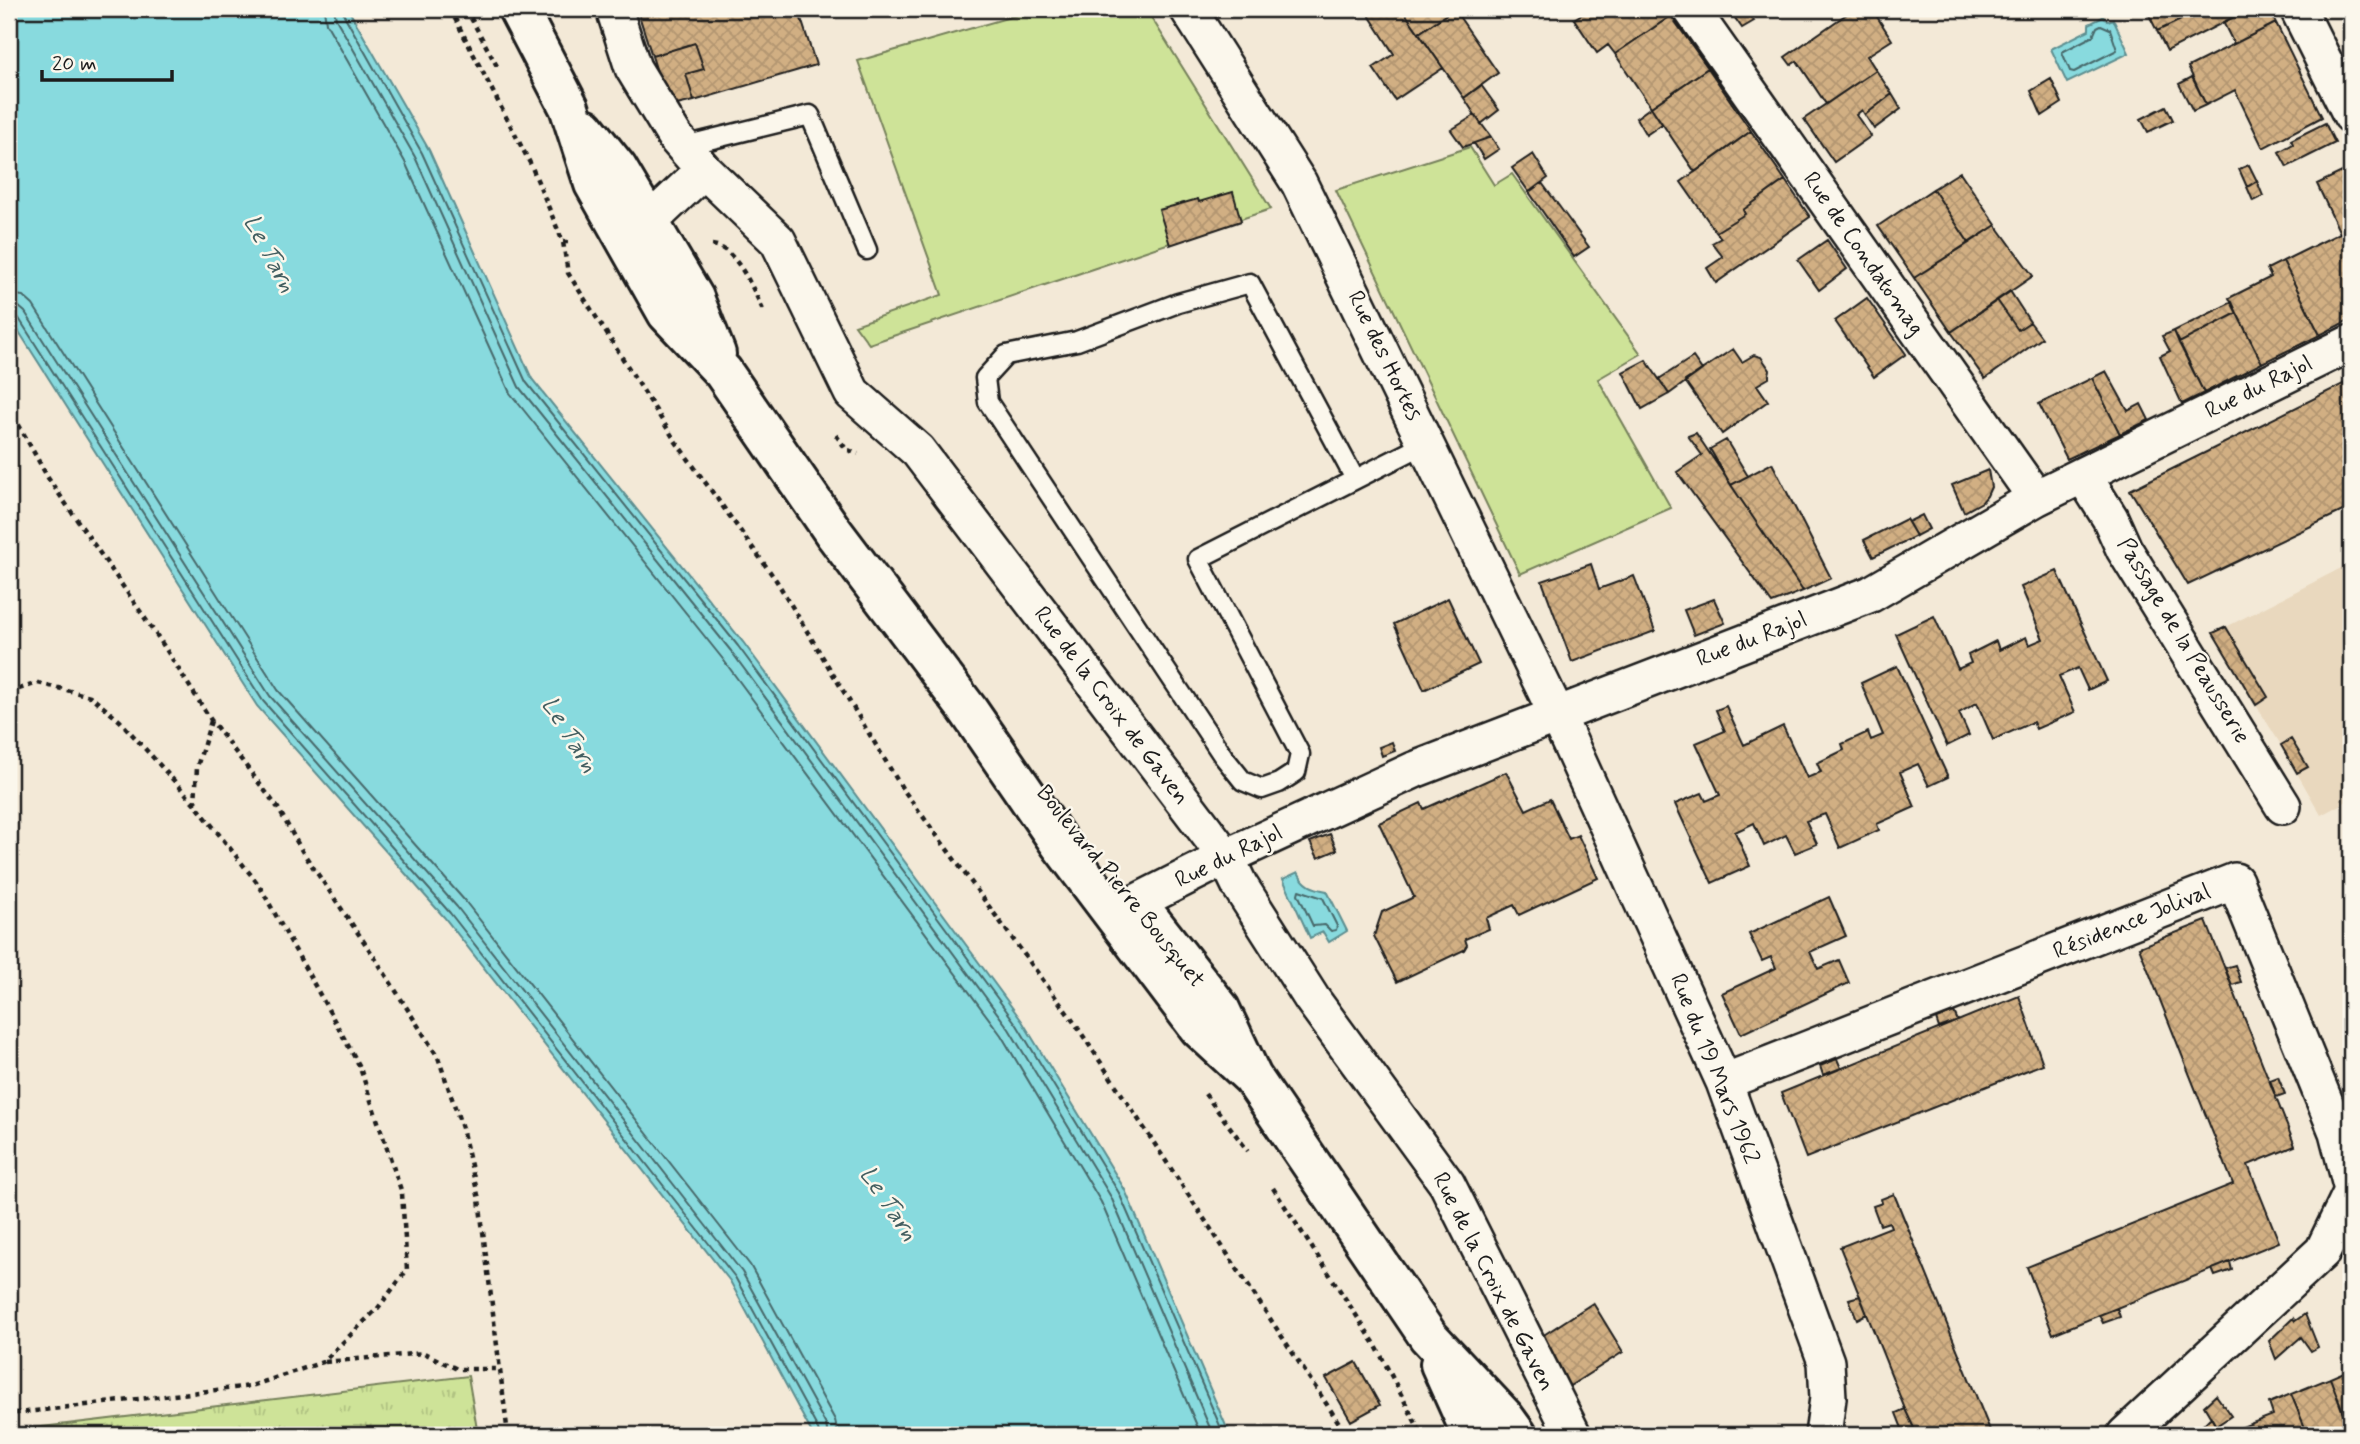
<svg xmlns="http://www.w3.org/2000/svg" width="2360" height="1444" viewBox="0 0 2360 1444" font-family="Mynerve,sans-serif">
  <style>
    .built { fill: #e9d8be }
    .green { fill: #cee398; stroke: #75805a; stroke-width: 2 }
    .park { fill: url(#park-tufts); stroke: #75805a; stroke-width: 2 }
    .water { fill: #88dade; stroke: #5d8e90; stroke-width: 2 }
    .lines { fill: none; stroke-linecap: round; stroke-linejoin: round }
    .shore { stroke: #47686a; stroke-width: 2 }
    .building { fill: url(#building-cross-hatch); stroke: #1c1c1c; stroke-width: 2 }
    .service-casing { stroke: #1c1c1c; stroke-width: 23 }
    .minor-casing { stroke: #1c1c1c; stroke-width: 40 }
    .primary-casing { stroke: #1c1c1c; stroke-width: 44 }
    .path { stroke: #1c1c1c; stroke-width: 4.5; stroke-dasharray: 5 5; stroke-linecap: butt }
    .service { stroke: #fbf7ec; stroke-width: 18 }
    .minor { stroke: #fbf7ec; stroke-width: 35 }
    .primary { stroke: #fbf7ec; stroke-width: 38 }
    .labels { text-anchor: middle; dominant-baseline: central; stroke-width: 5; stroke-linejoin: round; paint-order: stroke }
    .street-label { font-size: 23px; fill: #1c1c1c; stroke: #fbf7ec }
    .water-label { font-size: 24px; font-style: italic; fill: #425e60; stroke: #fbf7ec }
  </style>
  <defs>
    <pattern id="park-tufts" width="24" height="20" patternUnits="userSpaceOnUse" patternTransform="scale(1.75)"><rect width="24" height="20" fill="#cee398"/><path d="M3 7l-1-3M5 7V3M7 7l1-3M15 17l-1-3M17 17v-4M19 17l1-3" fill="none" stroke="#b0c282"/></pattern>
    <pattern id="building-cross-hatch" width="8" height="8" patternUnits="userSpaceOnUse" patternTransform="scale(1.75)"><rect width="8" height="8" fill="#d1af83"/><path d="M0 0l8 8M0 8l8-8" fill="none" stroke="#b39671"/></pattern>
  </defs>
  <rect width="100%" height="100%" fill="#f3e9d7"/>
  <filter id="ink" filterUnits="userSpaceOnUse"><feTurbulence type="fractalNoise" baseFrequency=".0143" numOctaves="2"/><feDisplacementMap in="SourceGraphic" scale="14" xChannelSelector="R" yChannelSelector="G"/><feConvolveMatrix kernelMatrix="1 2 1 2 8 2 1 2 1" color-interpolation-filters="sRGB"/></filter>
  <g filter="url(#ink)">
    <path class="built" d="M2351 563V799L2321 815 2297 773 2308 766 2292 739 2281 745 2256 705 2268 697 2226 627Z"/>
    <path class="green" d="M1038 9H1146L1271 209 869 344 855 325 942 295 858 61Z
      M1470 147 1494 185 1512 174 1641 354 1598 379 1671 508 1520 574 1336 190Z"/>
    <path class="park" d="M468 1376 478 1435H9V1431Z"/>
    <path class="water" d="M9 9H348L429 150 532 379 743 642 1022 1021 1125 1190 1226 1426 1233 1435H813L730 1281 444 917 257 706 9 316Z
      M2103 17 2108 21 2113 19 2129 53 2067 83 2051 49 2089 30V24Z
      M1298 872C1305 886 1312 888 1327 891L1347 931 1329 942 1323 932 1310 938 1283 879Z"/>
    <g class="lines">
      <path class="shore" d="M324 9 326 23 405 162 510 393 722 658 1001 1035 1101 1202 1201 1435
        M334 9 336 19 415 157 519 387 731 651 1009 1029 1111 1197 1213 1435
        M343 9 344 15 422 153 526 382 738 646 1017 1025 1119 1193 1224 1435
        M2101 25 2110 29 2117 50 2074 72 2070 71 2062 52 2093 36 2097 27Z
        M9 294 23 296 33 305 278 690 465 901 750 1265 835 1420 838 1435
        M9 304 18 306 25 312 270 696 457 907 742 1272 826 1425 828 1435
        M9 313 18 317 263 701 450 913 735 1277 818 1429 819 1435
        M1299 890 1323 898 1337 926 1336 930 1331 931 1325 925 1313 926 1298 894Z"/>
    </g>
    <path class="building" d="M637 9H798L816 65 694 101 686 74 704 69 695 43 652 56Z
      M1365 9H1402L1443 68 1395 100 1373 68 1394 54Z
      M1402 9H1454L1419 33Z
      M1454 9 1498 73 1464 98 1419 33Z
      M1590 9H1666L1671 16 1615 54 1608 45 1597 53 1574 19Z
      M1854 9H1872L1892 40 1867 56 1876 70 1826 104 1797 61 1791 65 1785 57Z
      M2146 9H2175L2181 20 2157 31Z
      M2175 9H2250L2167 51 2157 31 2181 20Z
      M2250 9H2269L2276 23 2234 44 2223 22Z
      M1747 11 1754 21 1742 28 1735 18Z
      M1671 16 1708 68 1651 107 1615 54Z
      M2276 23 2322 117 2263 148 2235 90 2206 105 2188 67Z
      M695 43 704 69 686 74 694 101 668 107 652 56Z
      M1708 68 1751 131 1695 172 1651 107Z
      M1876 70 1892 94 1865 115 1862 110 1856 115 1871 136 1834 162 1804 119Z
      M2192 77 2206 105 2193 111 2179 84Z
      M2051 79 2062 103 2042 116 2031 91Z
      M1481 85 1499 110 1481 124 1464 98Z
      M1892 94 1901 109 1874 129 1865 115Z
      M2166 106 2173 120 2148 132 2141 119Z
      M1651 107 1662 124 1646 135 1636 118Z
      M1475 115 1491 137 1463 147 1451 130Z
      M2325 123 2335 143 2287 167 2279 152 2293 144 2291 140Z
      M1751 131 1785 180 1743 210 1745 214 1716 232 1681 182Z
      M1491 137 1499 149 1484 159 1474 143Z
      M1533 154 1548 178 1529 192 1512 168Z
      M2249 165 2257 181 2247 187 2239 169Z
      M2348 169 2351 176V319L2320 335 2283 261 2340 233 2317 184Z
      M1960 172 1996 225 1969 243 1933 189Z
      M1785 180 1810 217 1716 283 1707 268 1723 257 1712 243 1721 238 1716 232 1745 214 1743 210Z
      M2257 181 2263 196 2253 201 2247 187Z
      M1542 183 1589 247 1574 257 1529 192Z
      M1933 189 1969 243 1914 278 1878 226Z
      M1233 192 1241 221 1170 245 1159 210 1198 199 1199 202Z
      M1996 225 2033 276 1951 332 1914 278Z
      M1827 240 1847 269 1819 290 1798 260Z
      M2283 261 2320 335 2262 363 2229 298 2271 277 2267 269Z
      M2010 291 2030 322 2018 330 1997 300Z
      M1867 298 1906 354 1874 377 1835 321Z
      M1997 300 2018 330 2030 322 2042 338 1985 379 1951 332Z
      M2232 302 2237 313 2179 343 2174 331Z
      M2237 313 2262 363 2204 393 2179 343Z
      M2174 331 2204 393 2182 404 2160 356 2170 351 2162 336Z
      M1733 349 1742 362 1754 355 1761 357 1770 370 1769 374V378L1757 385 1768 401 1722 434 1685 381Z
      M1693 357 1702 370 1669 394 1659 379Z
      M1646 360 1669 394 1642 409 1623 372Z
      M2106 371 2128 411 2141 404 2149 420 2120 434 2092 378Z
      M2092 378 2120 434 2067 459 2039 404Z
      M2351 380V507L2188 585 2130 490Z
      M1696 433 1731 485 1803 591 1772 603 1677 472 1702 455 1688 436Z
      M1726 440 1748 476 1731 485 1710 449Z
      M1772 463 1831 578 1803 591 1731 485Z
      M1988 470 1991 487 1987 496 1982 502 1964 512 1952 485Z
      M1922 515 1929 529 1916 536 1908 522Z
      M1906 519 1916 536 1873 557 1864 540Z
      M1591 564 1599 589 1634 576 1655 631 1572 662 1542 581Z
      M2057 571 2107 681 2088 690 2078 668 2059 676 2075 712 2036 729 2033 722 1993 740 1977 703 1959 713 1969 735 1947 746 1896 634 1934 616 1958 669 1971 663 1968 655 1996 641 1999 650 2026 637 2029 645 2043 639 2021 587Z
      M1448 598 1479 664 1424 690 1394 624Z
      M1714 599 1725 623 1694 635 1684 610Z
      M2226 627 2268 697 2256 705 2213 633Z
      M1897 666 1948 777 1929 786 1918 764 1900 772 1915 807 1877 824 1879 830 1840 848 1825 814 1806 821 1817 844 1795 853 1786 835 1764 846 1754 823 1735 832 1750 866 1712 883 1675 804 1702 793 1706 801 1720 795 1696 743 1725 731 1716 710 1726 706 1744 745 1783 726 1807 778 1821 772 1817 763 1844 750 1842 744 1868 732 1871 740 1883 735 1861 683Z
      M2291 739 2308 767 2297 773 2281 745Z
      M1392 742 1395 751 1382 756 1379 747Z
      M1506 772 1526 810 1550 799 1569 839 1578 835 1598 878 1519 915 1514 905 1486 918 1489 929 1465 939 1467 945 1464 950 1397 982 1374 936 1382 912 1414 897 1379 823 1421 803 1424 809Z
      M1330 834 1337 850 1318 858 1310 842Z
      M1829 897 1846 936 1810 952 1818 969 1839 960 1849 983 1741 1034 1722 993 1776 968 1771 957 1762 961 1749 934Z
      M2206 921 2295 1146 2248 1165 2279 1242 2053 1334 2027 1267 2233 1184 2139 947Z
      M2235 965 2241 982 2232 985 2225 968Z
      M2019 996 2043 1064 1806 1158 1781 1093Z
      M1954 1012 1958 1021 1939 1028 1936 1019Z
      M1837 1059 1841 1068 1823 1075 1820 1066Z
      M2278 1077 2285 1094 2276 1097 2270 1080Z
      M1894 1194 1992 1435H1917L1905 1409 1840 1247 1891 1227 1889 1222 1880 1225 1873 1206 1882 1203 1881 1199Z
      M2230 1262 2232 1270 2215 1276 2212 1269Z
      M1860 1296 1867 1314 1857 1319 1849 1299Z
      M1593 1303 1623 1352 1565 1389 1536 1340Z
      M2117 1308 2120 1317 2103 1323 2099 1315Z
      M2305 1314 2318 1347 2311 1351 2301 1337 2276 1359 2269 1341 2293 1318 2295 1321Z
      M1356 1362 1380 1405 1351 1421 1326 1378Z
      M2351 1369V1431L2330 1378Z
      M2330 1378 2351 1435H2308L2291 1394Z
      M2291 1394 2308 1435H2222L2273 1415 2269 1403Z
      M2216 1395 2231 1416 2216 1426 2204 1406Z
      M1905 1409 1914 1428 1903 1431 1896 1413Z
      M2211 1417 2219 1431 2211 1435H2193Z"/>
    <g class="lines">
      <g class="service-casing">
        <path id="service" d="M684 146 810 115 867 250
          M1355 479 1250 283 1178 303 1077 341 1006 355 985 378 988 402 1223 756 1243 781 1262 789 1279 783 1296 772 1300 754 1198 559 1427 443"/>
      </g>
      <g class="minor-casing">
        <path id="minor" d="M614 9 633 68 675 137 704 170 778 241 852 393 918 451 1226 857 1240 886 1312 999 1447 1184 1573 1435
          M1188 9 1299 183 1557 715 1724 1082 1826 1362 1828 1398 1823 1435
          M1691 9 2036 498
          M2298 9 2351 115
          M649 222 704 170
          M2083 475 2110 518 2124 549 2283 806
          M1137 902 1226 857 1414 770 1871 594 2036 498 2351 343
          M1724 1082 2235 881 2337 1132 2351 1186
          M2125 1435 2323 1251 2351 1193"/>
      </g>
      <g class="primary-casing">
        <path id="primary" d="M518 9 569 107 594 184 667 313 723 372 834 533 968 710 1060 844 1199 1028 1252 1077
          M585 128 617 168 694 298 716 354
          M1144 912 1220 1009 1252 1077 1428 1336 1504 1417 1517 1435
          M1440 1364 1472 1435"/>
      </g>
      <path class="path" d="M450 9 531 165 563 242 568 273 676 442 776 580 902 788 1076 1025 1347 1435
        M466 9 498 68
        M563 242H573
        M712 245C736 247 754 291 763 310
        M9 407 48 478 160 640 211 720 278 808 302 851 373 955 438 1057 462 1128 479 1199 508 1435
        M836 435 846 449 858 454
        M9 692 38 683 90 696 120 721 195 804 259 885 359 1065 402 1193 407 1270 378 1308 323 1362 251 1386 9 1414
        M195 804 197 767 211 721
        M1205 1094 1248 1151
        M1273 1188 1375 1344 1422 1435
        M325 1362 424 1353 457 1369H499"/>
      <use href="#service" class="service"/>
      <use href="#minor" class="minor"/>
      <use href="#primary" class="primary"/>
    </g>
  </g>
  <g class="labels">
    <g class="street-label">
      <text transform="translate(1863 254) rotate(55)">Rue de Condatomag</text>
      <text transform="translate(1384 356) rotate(64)">Rue des Hortes</text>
      <text transform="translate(2259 388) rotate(-26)">Rue du Rajol</text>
      <text transform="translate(1752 640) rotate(-21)">Rue du Rajol</text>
      <text transform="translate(2183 641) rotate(59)">Passage de la Peausserie</text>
      <text transform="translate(1111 706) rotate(53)">Rue de la Croix de Gaven</text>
      <text transform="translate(1229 857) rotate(-26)">Rue du Rajol</text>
      <text transform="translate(1120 887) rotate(51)">Boulevard Pierre Bousquet</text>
      <text transform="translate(2132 922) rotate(-22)">Résidence Jolival</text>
      <text transform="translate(1714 1069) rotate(68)">Rue du 19 Mars 1962</text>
      <text transform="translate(1493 1282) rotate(63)">Rue de la Croix de Gaven</text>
    </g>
    <g class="water-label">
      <text transform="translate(269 254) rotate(62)">Le Tarn</text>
      <text transform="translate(569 735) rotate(58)">Le Tarn</text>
      <text transform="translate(888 1204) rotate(56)">Le Tarn</text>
    </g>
  </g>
  <rect width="2360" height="1444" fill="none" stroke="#fbf7ec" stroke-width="35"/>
  <rect x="18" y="18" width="2325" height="1409" fill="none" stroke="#1c1c1c" stroke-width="2.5" filter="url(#ink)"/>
  <path d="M42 70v10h130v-10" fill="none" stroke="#1c1c1c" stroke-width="3.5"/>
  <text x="52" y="70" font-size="21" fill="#1c1c1c" stroke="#fbf7ec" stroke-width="5" paint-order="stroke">20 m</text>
</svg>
